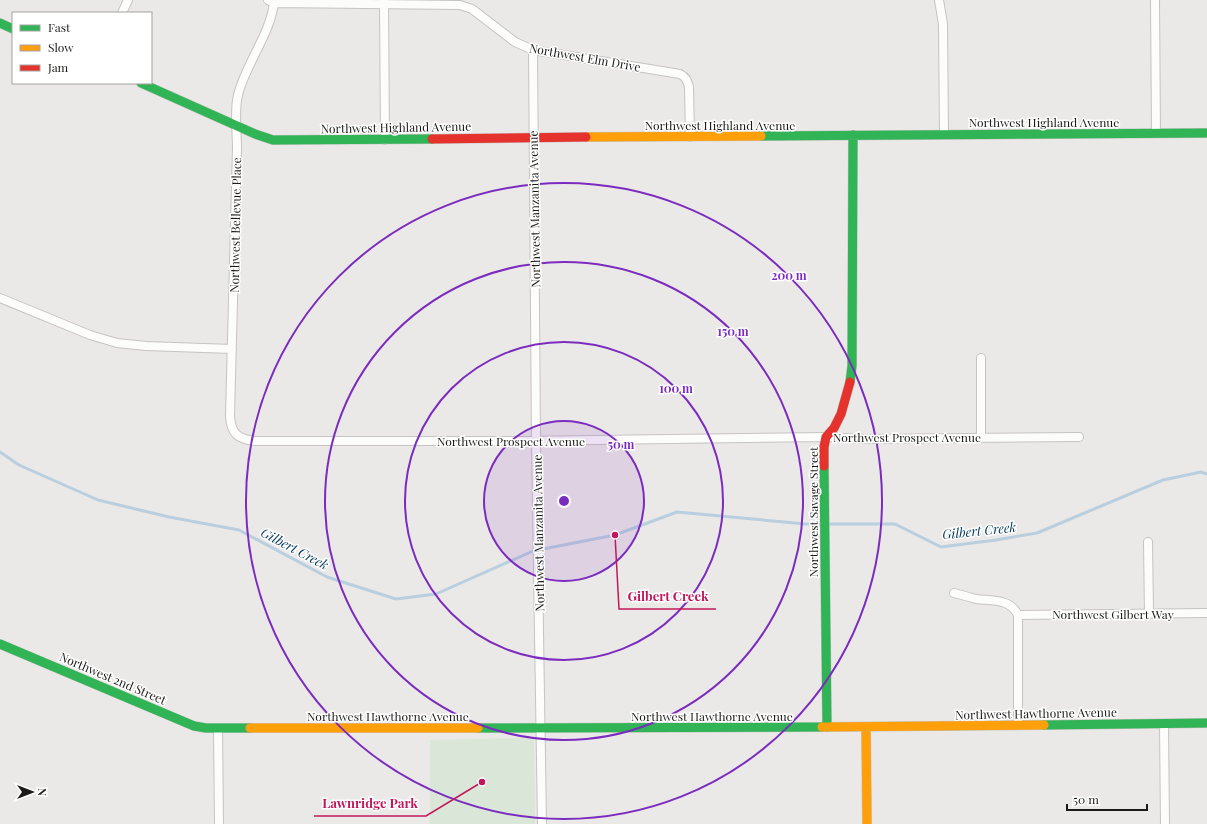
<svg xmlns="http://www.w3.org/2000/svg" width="1207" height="824" viewBox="0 0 1207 824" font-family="'Playfair Display',serif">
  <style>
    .green { fill: #d9e6d8 }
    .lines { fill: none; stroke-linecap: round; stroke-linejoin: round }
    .stream { stroke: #b9cedf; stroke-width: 3 }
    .street-casing { stroke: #c6c4c3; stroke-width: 10 }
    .fast-casing { stroke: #c6c4c3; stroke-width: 10 }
    .slow-casing { stroke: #c6c4c3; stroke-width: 10 }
    .jam-casing { stroke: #c6c4c3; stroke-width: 10 }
    .street { stroke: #fcfcfb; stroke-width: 8 }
    .fast { stroke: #30b455; stroke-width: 9 }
    .slow { stroke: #ff9f0a; stroke-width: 9 }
    .jam { stroke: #e5322d; stroke-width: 9 }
    .ring { fill: none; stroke: #7b2cbf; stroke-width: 2 }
    .labels { text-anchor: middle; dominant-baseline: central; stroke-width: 3; stroke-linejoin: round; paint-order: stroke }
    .street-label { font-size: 12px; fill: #1b1a19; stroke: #fff }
    .water-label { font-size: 13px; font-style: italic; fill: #00385a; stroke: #fff }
    .centre { fill: #7b2cbf; stroke: #fff; stroke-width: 2 }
    .ring-label { font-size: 12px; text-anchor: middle; font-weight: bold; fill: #7b2cbf; stroke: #fff; stroke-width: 3; stroke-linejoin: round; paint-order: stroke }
    .leader { fill: none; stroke: #c2185b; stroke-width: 1.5 }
    .callout-dot { fill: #c2185b; stroke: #fff; stroke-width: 1.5 }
    .callout-label { font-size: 13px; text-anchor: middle; font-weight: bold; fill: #c2185b; stroke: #fff; stroke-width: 3; stroke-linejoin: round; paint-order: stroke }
  </style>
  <rect width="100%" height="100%" fill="#ebe9e7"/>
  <path class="green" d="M528 738 534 740 535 824H430V740Z"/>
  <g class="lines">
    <path class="stream" d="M0 452 19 465 98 500 169 517 239 530 327 577 396 599 436 594 533 551 615 535 677 512 806 524H821
      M827 524H895L941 547 996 540 1037 533 1163 480 1201 472 1207 474"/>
    <g class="street-casing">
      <path id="street" d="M268 0 274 3 460 5 472 9 515 42 533 50 680 74C686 77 687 80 689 87L690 137
        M274 0C273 30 245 65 238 95 234 111 237 132 237 148L230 416C231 434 238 439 255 441H521L826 437 864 439 1079 437
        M384 0 385 140
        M939 0 943 24 944 134
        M1155 0 1156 133
        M122 13 128 0
        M533 50 536 440 542 824
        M0 298 90 335 117 343 146 346 232 349
        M981 358V438
        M1148 542 1149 614
        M954 593C962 595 969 597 976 599 991 601 1010 598 1018 615V725
        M1018 615 1207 613
        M1164 724 1165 824
        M218 728 219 824"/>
    </g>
    <g class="fast-casing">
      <path id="fast" d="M0 23 13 29
        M141 83 255 134 273 140 432 139
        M761 136 1207 133
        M850 382 852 366 853 135
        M824 466 827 727
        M0 644 194 726 206 728H250
        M1044 725 1207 723
        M478 728 822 727"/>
    </g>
    <g class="slow-casing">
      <path id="slow" d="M586 137 761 136
        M822 727 1044 725
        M866 727 867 824
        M250 728H478"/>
    </g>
    <g class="jam-casing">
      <path id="jam" d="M432 139 586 137
        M824 466V447L826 437 834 428 841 414 850 382"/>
    </g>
    <use href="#street" class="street"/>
    <use href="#fast" class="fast"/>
    <use href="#slow" class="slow"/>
    <use href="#jam" class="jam"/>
  </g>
  <circle cx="564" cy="501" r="80" fill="#7b2cbf" fill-opacity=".12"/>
  <g class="ring">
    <circle cx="564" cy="501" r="80"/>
    <circle cx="564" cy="501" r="159"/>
    <circle cx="564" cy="501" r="239"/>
    <circle cx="564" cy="501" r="318"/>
  </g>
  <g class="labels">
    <g class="street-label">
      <text transform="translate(585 57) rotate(10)">Northwest Elm Drive</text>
      <text x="1044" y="122">Northwest Highland Avenue</text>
      <text x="720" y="125">Northwest Highland Avenue</text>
      <text transform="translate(396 127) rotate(-1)">Northwest Highland Avenue</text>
      <text transform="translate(534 209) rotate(-91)">Northwest Manzanita Avenue</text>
      <text transform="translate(235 225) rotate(-89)">Northwest Bellevue Place</text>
      <text x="907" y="437">Northwest Prospect Avenue</text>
      <text x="511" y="441">Northwest Prospect Avenue</text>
      <text transform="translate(813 512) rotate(-90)">Northwest Savage Street</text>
      <text transform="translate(538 533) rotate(-91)">Northwest Manzanita Avenue</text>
      <text x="1113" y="614">Northwest Gilbert Way</text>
      <text transform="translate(113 678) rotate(23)">Northwest 2nd Street</text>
      <text transform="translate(1036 713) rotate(-1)">Northwest Hawthorne Avenue</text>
      <text x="388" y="716">Northwest Hawthorne Avenue</text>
      <text x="712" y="716">Northwest Hawthorne Avenue</text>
    </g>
    <g class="water-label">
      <text transform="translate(979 530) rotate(-6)">Gilbert Creek</text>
      <text transform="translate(295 548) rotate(28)">Gilbert Creek</text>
    </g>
  </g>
  <circle cx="564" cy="501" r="6" class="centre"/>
  <g class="ring-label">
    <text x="789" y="280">200 m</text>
    <text x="733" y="336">150 m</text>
    <text x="676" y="393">100 m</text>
    <text x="621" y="449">50 m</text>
  </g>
  <path class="leader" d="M615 535L619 609H716M482 782L426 816H314"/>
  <g class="callout-dot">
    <circle cx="615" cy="535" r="4"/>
    <circle cx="482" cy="782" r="4"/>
  </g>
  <g class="callout-label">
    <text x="668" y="601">Gilbert Creek</text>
    <text x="370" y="808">Lawnridge Park</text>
  </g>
  <rect x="12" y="12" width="140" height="72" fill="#ffffff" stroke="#a4a3a3"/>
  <rect x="20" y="25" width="20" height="6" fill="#30b455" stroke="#a4a3a3"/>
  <text x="48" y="32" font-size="12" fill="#1b1a19">Fast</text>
  <rect x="20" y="45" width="20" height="6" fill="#ff9f0a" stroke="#a4a3a3"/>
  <text x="48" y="52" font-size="12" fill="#1b1a19">Slow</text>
  <rect x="20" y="65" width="20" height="6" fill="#e5322d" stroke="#a4a3a3"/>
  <text x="48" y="72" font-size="12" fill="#1b1a19">Jam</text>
  <g transform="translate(32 792) rotate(90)" stroke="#ffffff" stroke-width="3" paint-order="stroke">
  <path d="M0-3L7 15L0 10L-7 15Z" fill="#1b1a19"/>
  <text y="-6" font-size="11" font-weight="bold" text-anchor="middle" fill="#1b1a19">N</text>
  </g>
  <path d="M1067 804v6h80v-6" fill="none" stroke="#1b1a19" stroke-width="2"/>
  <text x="1073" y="804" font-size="12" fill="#1b1a19" stroke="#ffffff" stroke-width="3" paint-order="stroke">50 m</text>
</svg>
